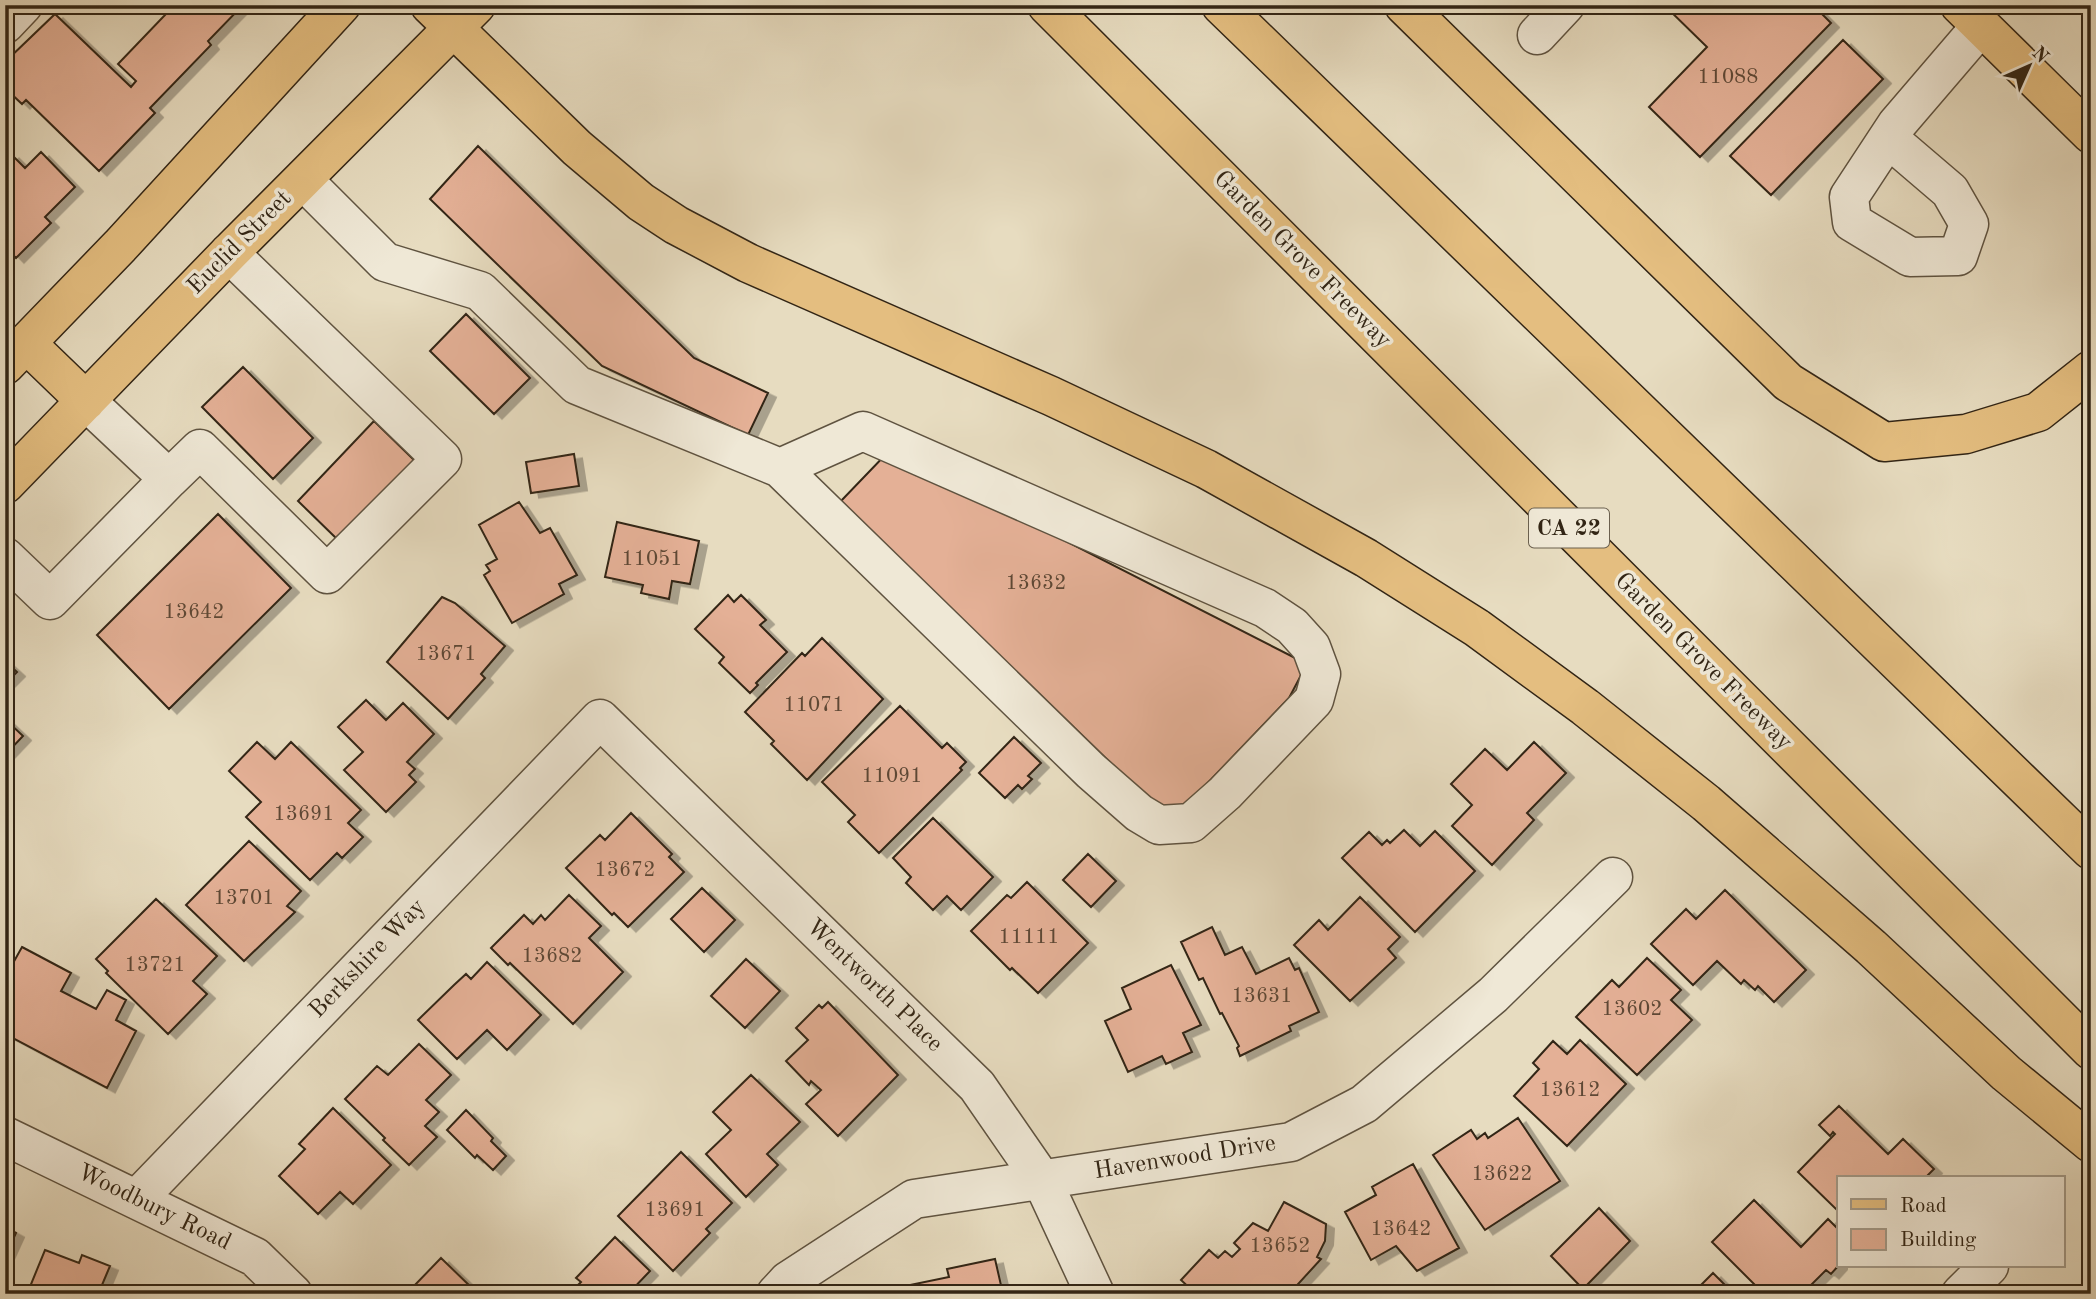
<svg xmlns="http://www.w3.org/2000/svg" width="2096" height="1299" viewBox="0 0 2096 1299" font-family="'Old Standard TT',serif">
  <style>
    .building { fill: #e4b096; stroke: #322515; stroke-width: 2; filter: url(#shadow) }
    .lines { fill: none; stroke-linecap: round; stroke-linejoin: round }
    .minor-casing { stroke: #5f5340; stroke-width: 41 }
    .major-casing { stroke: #322515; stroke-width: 41 }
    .highway-casing { stroke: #322515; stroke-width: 41 }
    .minor { stroke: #efe8d6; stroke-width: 38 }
    .major { stroke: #e4be80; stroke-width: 38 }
    .highway { stroke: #e4be80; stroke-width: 38 }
    .labels { text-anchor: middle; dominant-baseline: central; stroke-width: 7; stroke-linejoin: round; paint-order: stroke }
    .number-label { font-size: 21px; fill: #5e4835 }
    .shield { fill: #efe8d6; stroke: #6b604f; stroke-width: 2 }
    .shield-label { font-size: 23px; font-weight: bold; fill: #322515 }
    .street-label { font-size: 24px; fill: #322515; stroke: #efe8d6 }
  </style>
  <defs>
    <filter id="shadow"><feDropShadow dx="8" dy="4.5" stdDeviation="0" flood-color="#0004"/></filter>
  </defs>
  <rect width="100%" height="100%" fill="#e7dcc0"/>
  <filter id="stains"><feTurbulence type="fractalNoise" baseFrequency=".00286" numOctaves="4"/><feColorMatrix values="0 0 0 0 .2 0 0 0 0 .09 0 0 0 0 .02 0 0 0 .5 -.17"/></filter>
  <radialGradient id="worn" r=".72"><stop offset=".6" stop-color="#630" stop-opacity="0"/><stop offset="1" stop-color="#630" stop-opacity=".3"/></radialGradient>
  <path class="building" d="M166 5H243L208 41 211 45 150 108 155 113 99 171 26 100 22 104 5 88V62L55 14 131 87 136 81 118 64 165 15 161 11Z
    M1664 5H1813L1831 23 1700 157 1649 107 1707 47Z
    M1843 40 1883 79 1771 195 1730 156Z
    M478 146 694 358 768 393 748 435 602 366 430 199Z
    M41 152 75 187 45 217 51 223 16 258 5 247V159L11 154 25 168Z
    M466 314 530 378 494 414 430 351Z
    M243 367 313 438 273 479 202 407Z
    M374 421 414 460 338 540 298 501Z
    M889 451 1307 664 1289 698 1178 814 1146 797 840 502Z
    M574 454 579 486 531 493 526 462Z
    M519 502 540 533 550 528 577 575 559 584 564 594 512 623 484 575 490 571 486 565 497 559 479 525Z
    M218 514 291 588 169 709 97 635Z
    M617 522 699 541 690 584 672 581 669 599 641 593 643 585 605 577Z
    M728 595 734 602 741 595 766 620 760 625 787 652 756 683 758 685 750 693 719 663 724 657 695 629Z
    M442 597 455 603 505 646 481 674 485 678 448 719 387 662Z
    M822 638 883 699 807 780 771 744 774 741 745 712 802 653 805 656Z
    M5 661 17 672 5 684Z
    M366 700 386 720 403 703 434 734 407 762 415 769 409 775 416 782 386 812 344 770 363 752 338 727Z
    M900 706 942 748 947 743 966 762 960 768 962 770 879 853 848 822 855 815 822 782Z
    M5 719 23 736 5 755Z
    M1014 737 1041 763 1028 776 1032 779 1022 789 1018 785 1005 798 979 773Z
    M257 742 275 759 291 742 361 810 348 823 363 837 342 858 337 853 310 880 246 817 261 802 229 771Z
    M1534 742 1566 773 1527 813 1534 820 1492 865 1452 826 1472 805 1451 784 1485 749 1507 770Z
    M631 813 672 854 669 857 684 872 628 927 614 913 612 915 566 868 600 835 605 840Z
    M933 818 993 877 961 910 947 896 933 910 906 883 911 877 893 858Z
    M1404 830 1420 846 1435 831 1475 871 1415 932 1342 858 1369 832 1382 845 1387 840 1390 843Z
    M249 841 301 891 287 906 295 912 244 961 186 905Z
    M1088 854 1116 881 1091 907 1063 880Z
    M1027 882 1088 943 1038 993 1012 968 1010 970 971 931 1007 895 1011 898Z
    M702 888 735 920 704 952 671 919Z
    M1725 890 1806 970 1774 1002 1758 986 1755 990 1744 980 1741 984 1717 961 1693 985 1651 944 1686 909 1696 919Z
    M569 895 601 926 589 938 623 972 573 1024 510 963 508 965 491 948 524 915 533 924 541 915 545 920Z
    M1360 897 1400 937 1388 949 1396 958 1350 1001 1294 945 1319 920 1328 930Z
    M156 899 217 956 193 981 207 994 168 1034 106 973 108 971 96 959Z
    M1212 927 1225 955 1242 947 1256 974 1289 958 1295 970 1299 968 1319 1012 1289 1026 1291 1031 1240 1056 1237 1048 1239 1046 1222 1013 1220 1014 1203 978 1199 980 1181 942Z
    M22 947 71 973 61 991 96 1009 107 990 126 1000 116 1020 136 1031 107 1088 5 1034V962L12 965Z
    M1647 958 1681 990 1671 1000 1692 1020 1637 1075 1576 1017 1612 980 1619 987Z
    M746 959 780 991 745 1028 711 996Z
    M487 962 541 1015 507 1050 487 1030 457 1059 418 1020 454 985 466 974 471 979Z
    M1171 965 1201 1025 1183 1033 1192 1052 1166 1064 1162 1056 1128 1072 1105 1021 1131 1009 1122 988Z
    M828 1002 898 1075 838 1136 806 1104 821 1090 811 1081 809 1085 786 1061 808 1040 796 1028 819 1005 822 1008Z
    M1580 1040 1626 1084 1567 1146 1514 1096 1539 1069 1533 1063 1553 1041 1567 1054Z
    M419 1044 451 1075 426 1100 439 1112 425 1126 437 1137 409 1165 383 1140 385 1138 345 1099 377 1066 388 1075Z
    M751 1075 800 1122 767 1154 778 1165 746 1197 706 1154 731 1130 713 1112Z
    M1839 1106 1888 1154 1903 1139 1934 1169 1925 1178H1839V1212L1798 1172 1835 1134 1833 1132 1830 1136 1819 1125Z
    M333 1108 391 1165 353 1204 340 1192 318 1214 279 1176 305 1149 299 1144Z
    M466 1110 493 1138 491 1141 506 1156 493 1170 477 1155 475 1158 447 1130Z
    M1518 1118 1560 1181 1485 1230 1433 1155 1471 1130 1477 1139 1485 1133 1488 1138Z
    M681 1152 732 1203 706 1229 710 1233 673 1271 618 1216Z
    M1413 1164 1459 1248 1417 1271 1396 1246 1371 1260 1345 1212 1376 1195 1372 1187Z
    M1754 1200 1801 1247 1828 1219 1839 1230V1265L1831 1274 1826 1270 1802 1294H1764L1712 1242Z
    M1284 1202 1326 1224 1325 1241 1317 1257 1321 1259 1289 1294H1196L1181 1280 1209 1250 1218 1258 1225 1251 1232 1257 1240 1249 1234 1243 1253 1223 1268 1231Z
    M1599 1208 1630 1241 1583 1289 1551 1256Z
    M5 1227 16 1233 5 1257Z
    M615 1237 650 1271 628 1294H569L581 1282 576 1278Z
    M45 1250 79 1263 82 1255 110 1266 102 1285 121 1292V1294H27Z
    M441 1258 472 1288 474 1286 481 1294H418L412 1288Z
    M995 1259 1003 1294H912L910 1285 949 1277 947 1269Z
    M1713 1273 1734 1294H1692Z"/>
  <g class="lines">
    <g class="minor-casing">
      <path id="minor" d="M5 24 23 5
        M1537 35 1565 5
        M1888 138 1950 191 1969 224 1958 256 1910 257 1852 222 1849 197 1897 124 1981 26
        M303 180 385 262 480 291 577 385 780 468 1091 771 1139 813 1159 825 1191 823 1225 793 1314 700 1321 674 1311 647 1292 626 1265 608 863 431 780 468
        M86 401 169 479 200 449 327 574 442 459 229 253
        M5 557 50 600 169 479
        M5 1136 255 1257 293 1294
        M137 1199 600 719 977 1086 1042 1180 1095 1294
        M776 1294 788 1281 914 1199 1291 1142 1364 1104 1493 995 1613 877
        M1961 1294 1989 1266"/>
    </g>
    <g class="major-casing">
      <path id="major" d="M1960 5 2091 134
        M27 344 86 401
        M5 365 120 246 341 5
        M5 484 229 253 476 5"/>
    </g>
    <g class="highway-casing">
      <path id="highway" d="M430 5 577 148 641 202 676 225 748 263 1051 396 1206 469 1366 558 1477 628 1585 707 1706 803 1871 947 2006 1073 2091 1143
        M1047 5 2091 1050
        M1221 5 2091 850
        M1404 5 1788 382 1884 442 1966 434 2038 412 2091 370"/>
    </g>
    <use href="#minor" class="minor"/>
    <use href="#major" class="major"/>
    <use href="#highway" class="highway"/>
  </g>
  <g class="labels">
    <g class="number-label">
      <text x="1728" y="77">11088</text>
      <text x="652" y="559">11051</text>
      <text x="1036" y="583">13632</text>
      <text x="194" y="612">13642</text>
      <text x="446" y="654">13671</text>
      <text x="814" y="705">11071</text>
      <text x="892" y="776">11091</text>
      <text x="304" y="814">13691</text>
      <text x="625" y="870">13672</text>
      <text x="244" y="898">13701</text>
      <text x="1029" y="937">11111</text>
      <text x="552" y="956">13682</text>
      <text x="155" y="965">13721</text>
      <text x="1262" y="996">13631</text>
      <text x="1632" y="1009">13602</text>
      <text x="1570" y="1090">13612</text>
      <text x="1502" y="1174">13622</text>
      <text x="675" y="1210">13691</text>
      <text x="1401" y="1229">13642</text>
      <text x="1280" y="1246">13652</text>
    </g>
    <rect class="shield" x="1529" y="508.5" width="80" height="39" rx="5"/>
    <g class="shield-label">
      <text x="1569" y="528">CA 22</text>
    </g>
    <g class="street-label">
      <text transform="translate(240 243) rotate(-45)">Euclid Street</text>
      <text transform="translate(1302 260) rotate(45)">Garden Grove Freeway</text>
      <text transform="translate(1703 662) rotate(45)">Garden Grove Freeway</text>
      <text transform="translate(368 959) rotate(-46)">Berkshire Way</text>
      <text transform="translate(874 986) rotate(44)">Wentworth Place</text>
      <text transform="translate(1185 1158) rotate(-9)">Havenwood Drive</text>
      <text transform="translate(154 1208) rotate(26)">Woodbury Road</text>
    </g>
  </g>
  <rect width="2096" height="1299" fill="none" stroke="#e7dcc0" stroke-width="28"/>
  <rect x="7" y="7" width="2082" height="1285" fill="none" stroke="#322515" stroke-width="3.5"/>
  <rect x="14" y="14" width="2068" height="1271" fill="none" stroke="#322515" stroke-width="2"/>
  <rect x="1837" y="1176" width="228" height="91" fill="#efe8d6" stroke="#a39a89" stroke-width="2"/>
  <rect x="1851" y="1199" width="35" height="10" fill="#e4be80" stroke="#a39a89" stroke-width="2"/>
  <text x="1900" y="1212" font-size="21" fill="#322515">Road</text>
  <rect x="1851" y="1229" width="35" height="21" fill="#e4b096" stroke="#a39a89" stroke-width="2"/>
  <text x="1900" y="1246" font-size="21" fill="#322515">Building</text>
  <g transform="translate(2029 66) rotate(45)" stroke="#efe8d6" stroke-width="5" paint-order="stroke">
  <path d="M0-5L12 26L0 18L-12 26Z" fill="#322515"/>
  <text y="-10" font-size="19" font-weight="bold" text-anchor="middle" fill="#322515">N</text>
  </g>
  <rect width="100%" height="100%" filter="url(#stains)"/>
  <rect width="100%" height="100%" fill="url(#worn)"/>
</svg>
